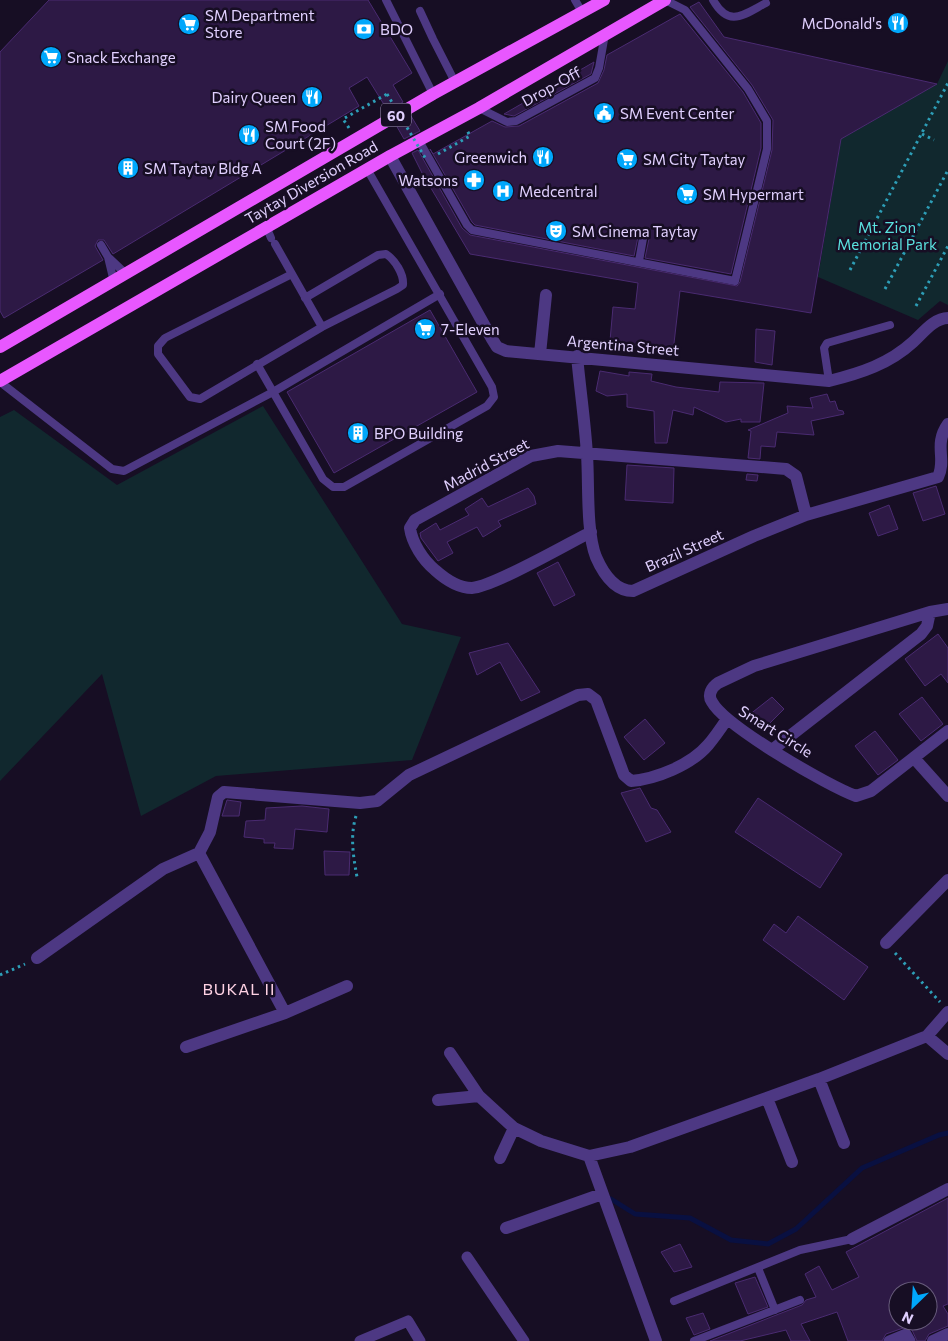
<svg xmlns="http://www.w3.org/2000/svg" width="948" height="1341" viewBox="0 0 948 1341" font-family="Commissioner,sans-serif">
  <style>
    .green { fill: #11282e }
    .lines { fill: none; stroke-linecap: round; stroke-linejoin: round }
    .stream { stroke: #091041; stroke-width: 5 }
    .building { fill: #2d1945; stroke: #4a2b71; fill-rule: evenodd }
    .path { stroke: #2d9eb7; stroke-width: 3; stroke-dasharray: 2.5 4; stroke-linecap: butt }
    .service { stroke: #4d3883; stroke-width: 8 }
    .pedestrian { stroke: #4d3883; stroke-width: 11 }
    .minor { stroke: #4d3883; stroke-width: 12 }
    .primary { stroke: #e857ff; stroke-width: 12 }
    .path-bridge { stroke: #2d9eb7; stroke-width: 3; stroke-dasharray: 2.5 4; stroke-linecap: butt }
    .labels { text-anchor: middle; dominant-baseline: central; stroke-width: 5; stroke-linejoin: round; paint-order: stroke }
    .shield { fill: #170e24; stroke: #a496bd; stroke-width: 1 }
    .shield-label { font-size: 14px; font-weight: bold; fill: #e1d0ff }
    .poi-label { font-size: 15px; fill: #e1d0ff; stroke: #170e24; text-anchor: start }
    .street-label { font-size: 15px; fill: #e1d0ff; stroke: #170e24 }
    .park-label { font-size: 15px; fill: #5ae1df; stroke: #170e24 }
    .neighbourhood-label { font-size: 16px; letter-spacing: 1px; fill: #ffd2e4; stroke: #170e24 }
  </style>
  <rect width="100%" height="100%" fill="#170e24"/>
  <path class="green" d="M948 61V305L940 301 918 320 818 277 841 139 937 84Z
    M263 406 402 624 461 637 412 760 216 776 141 816 102 674 0 781V417L14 410 117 485Z"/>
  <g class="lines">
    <path class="stream" d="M611 1199 635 1214 690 1218 731 1240 768 1244 796 1229 862 1168 939 1135 948 1133"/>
  </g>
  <path class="building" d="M49 0H368L412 73 393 85 403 102 388 111 367 77 349 88 359 106 113 254 104 240H98L95 246 103 260 4 318 0 311V52Z
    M699 2 724 37 937 84 841 139 811 313 680 291 673 352 610 341 613 307 635 309 638 283 470 254 422 173 412 153 418 150 462 228 470 235 737 286 740 282 772 150 773 120 752 85 690 7Z
    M680 14 743 92 761 123V148L731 274 645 258 650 234 645 228 639 232 634 256 475 225 472 222 430 149 433 154 492 121 505 127 519 126 598 83 604 70 607 55Z
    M594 62 591 74 514 116 504 114Z
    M411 116 420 131 404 139 396 125Z
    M430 310 477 392 334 473 287 392Z
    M756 329 775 331 772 365 755 362Z
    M600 371 629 376V372L652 374 651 381 676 387 719 392 720 382 764 383 760 422H741V419L726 422 694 407 693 415 673 410 667 443H655L654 411 627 407V394L607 396 596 391Z
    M827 394 830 402 835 401 838 410 843 411 844 414 811 421 814 435 777 432 775 447 761 446 760 459 748 458 751 431 748 430 788 413 787 406 813 408 810 398Z
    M627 465 674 468 673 503 625 500Z
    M747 474 758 475 757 481 746 480Z
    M936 486 945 514 923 521 913 493Z
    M528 488 534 496 536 504 498 521 501 526 483 537 477 527 447 542 453 553 438 561 421 538 420 533 436 523 440 530 469 515 465 509 482 498 488 507Z
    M889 505 898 529 878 536 869 513Z
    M558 562 575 595 554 606 537 573Z
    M938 634 948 648V683L941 674 925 686 905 659Z
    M508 643 540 692 521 701 500 662 477 675 469 653Z
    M772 697 784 709 764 729 749 715Z
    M922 697 943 724 921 741 899 714Z
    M645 719 665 743 644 760 624 737Z
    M875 731 898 760 878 775 855 746Z
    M640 788 651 808 657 810 671 832 646 842 621 793Z
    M758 798 842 854 820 888 735 832Z
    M227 800 241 802 239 816H222Z
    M302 806 329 809 327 832 295 829 293 849 274 848 275 843H264V839L244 837 246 821 265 820 266 808Z
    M324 851 350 852 349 875H325Z
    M798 916 868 967 844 1000 763 940 774 924 786 933Z
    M948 1198V1304L943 1306 948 1314V1326L929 1334 925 1341H917L912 1330 906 1327 886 1334 882 1341H848L837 1312 801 1324 810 1341H791L786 1330 740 1341H710L802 1305 806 1300 816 1297 805 1274 819 1266 832 1290 859 1277 846 1252ZM898 1291H928V1321H898Z
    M680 1244 692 1267 674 1272 661 1252Z
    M755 1277 768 1307 748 1314 735 1283Z
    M703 1313 710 1329 694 1335 686 1318Z"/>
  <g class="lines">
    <path class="path" d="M349 128 343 119 387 94
      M922 134 934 140
      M438 154 470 136 467 130
      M850 270 948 83
      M885 289 948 170
      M916 306 948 246
      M356 816C350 836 353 855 357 877
      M895 953 940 1002
      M0 975 25 964"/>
    <path class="service" d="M386 0 433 94
      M575 0 582 12
      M713 0C729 28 743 15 766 3
      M420 11 433 39 455 82
      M479 108 507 122 516 121 595 78 599 68 605 34
      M418 139 467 225 472 230 735 281 767 149V121L748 89 685 10 665 0
      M266 226 271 238
      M275 244 322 327
      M101 245 108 257 126 274
      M108 257 114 282
      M639 261 644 233
      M290 275 165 338 158 346V354L190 397 200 399 322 327 397 289 403 285C404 274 395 260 386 254L378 255 305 298
      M257 364 323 479 333 487H344L487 406 494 397 492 387 367 169
      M829 381 824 348 827 343 890 325
      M0 382 112 469 124 471 273 392 440 294
      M758 1268 775 1310
      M674 1301 800 1250 852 1239
      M694 1341 800 1300"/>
    <path class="pedestrian" d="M467 1257 524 1341
      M360 1341 408 1321 420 1341
      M889 1341 906 1334 910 1341"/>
    <path class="minor" d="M390 156 492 339 497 347 506 351 829 381C861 373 889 364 913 342 923 333 934 318 948 318
      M540 354 546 295
      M577 356C580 389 585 422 587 455 589 483 586 532 596 557 603 573 614 591 633 591L754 536 806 515 938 477C947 459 933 445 948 424
      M591 532C569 543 493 587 472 588 458 588 445 579 435 570 423 560 412 543 410 528L415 520 531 456 558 451 786 469 796 476 806 515
      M948 609 930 612 754 666 718 683C712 687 707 695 712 702 725 726 828 786 856 796L871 791 948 731
      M772 750 921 634 927 626 930 612
      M914 758 948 796
      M886 943 948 880
      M37 958 163 869 199 853
      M347 986 285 1013 199 853 210 832 218 797 224 792 360 803 377 801 409 775 578 695 588 694 596 700 624 775 631 781C656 779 691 765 708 745 715 737 721 728 727 719
      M927 1036 948 1054
      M186 1047 285 1013
      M450 1053 479 1096 514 1128 541 1141 589 1156 630 1147 819 1079 927 1036 948 1012
      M819 1079 844 1143
      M767 1098 792 1162
      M438 1100 479 1096
      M589 1156 656 1341
      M500 1158 514 1128
      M506 1228 602 1194
      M852 1239 948 1189
      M933 1341 948 1334"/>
    <path class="primary" d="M0 347 433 94 604 0
      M0 381 390 156 479 108 665 0"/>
    <path class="path-bridge" d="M387 94 427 161"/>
  </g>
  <defs>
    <g id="restaurant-disc" transform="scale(1.125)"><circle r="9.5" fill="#00a7fb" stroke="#170e24"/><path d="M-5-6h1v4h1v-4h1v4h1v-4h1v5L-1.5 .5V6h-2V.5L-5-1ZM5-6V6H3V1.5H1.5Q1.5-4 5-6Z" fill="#fff"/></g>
    <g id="supermarket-disc" transform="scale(1.125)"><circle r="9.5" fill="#00a7fb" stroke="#170e24"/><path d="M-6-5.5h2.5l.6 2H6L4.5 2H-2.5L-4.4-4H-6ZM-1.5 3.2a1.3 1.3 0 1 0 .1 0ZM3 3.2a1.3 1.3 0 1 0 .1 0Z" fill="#fff"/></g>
    <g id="bank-disc" transform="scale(1.125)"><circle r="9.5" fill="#00a7fb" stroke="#170e24"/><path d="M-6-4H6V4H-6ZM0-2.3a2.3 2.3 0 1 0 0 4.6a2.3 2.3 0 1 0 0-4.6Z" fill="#fff"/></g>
    <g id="civic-disc" transform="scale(1.125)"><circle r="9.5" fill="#00a7fb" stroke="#170e24"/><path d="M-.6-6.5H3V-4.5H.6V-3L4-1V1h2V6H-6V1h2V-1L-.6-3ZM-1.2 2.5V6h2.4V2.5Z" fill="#fff"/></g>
    <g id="building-disc" transform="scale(1.125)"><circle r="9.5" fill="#00a7fb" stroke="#170e24"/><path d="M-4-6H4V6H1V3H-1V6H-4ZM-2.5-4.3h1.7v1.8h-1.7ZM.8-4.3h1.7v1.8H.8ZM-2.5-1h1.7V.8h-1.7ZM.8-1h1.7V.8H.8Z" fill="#fff"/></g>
    <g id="pharmacy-disc" transform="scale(1.125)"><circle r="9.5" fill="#00a7fb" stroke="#170e24"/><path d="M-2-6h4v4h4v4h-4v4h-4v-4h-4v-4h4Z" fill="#fff"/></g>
    <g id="hospital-disc" transform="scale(1.125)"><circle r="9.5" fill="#00a7fb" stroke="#170e24"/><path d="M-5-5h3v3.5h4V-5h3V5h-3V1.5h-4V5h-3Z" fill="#fff"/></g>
    <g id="theatre-disc" transform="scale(1.125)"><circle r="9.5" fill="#00a7fb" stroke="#170e24"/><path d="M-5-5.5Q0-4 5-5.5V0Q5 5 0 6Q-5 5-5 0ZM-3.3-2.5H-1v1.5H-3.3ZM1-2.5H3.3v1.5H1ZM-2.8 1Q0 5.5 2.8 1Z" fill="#fff"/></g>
  </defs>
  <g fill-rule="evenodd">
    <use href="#restaurant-disc" x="898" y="23"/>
    <use href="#supermarket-disc" x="189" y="24"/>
    <use href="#bank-disc" x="364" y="29"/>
    <use href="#supermarket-disc" x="51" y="57"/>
    <use href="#restaurant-disc" x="312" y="97"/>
    <use href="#civic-disc" x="604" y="113"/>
    <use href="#restaurant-disc" x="249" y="135"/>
    <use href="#restaurant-disc" x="543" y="157"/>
    <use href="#supermarket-disc" x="627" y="159"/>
    <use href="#building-disc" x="128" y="168"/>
    <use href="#pharmacy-disc" x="474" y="180"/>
    <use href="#hospital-disc" x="503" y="191"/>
    <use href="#supermarket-disc" x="687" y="194"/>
    <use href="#theatre-disc" x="556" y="231"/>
    <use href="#supermarket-disc" x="425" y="329"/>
    <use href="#building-disc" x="358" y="433"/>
  </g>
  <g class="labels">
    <rect class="shield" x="381" y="103.5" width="30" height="23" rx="4"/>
    <g class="shield-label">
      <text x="396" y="115">60</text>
    </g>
    <g class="poi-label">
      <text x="205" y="15">SM Department<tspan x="205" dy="17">Store</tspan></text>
      <text x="882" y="23" text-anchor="end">McDonald's</text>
      <text x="380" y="29">BDO</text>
      <text x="67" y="57">Snack Exchange</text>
      <text x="296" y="97" text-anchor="end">Dairy Queen</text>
      <text x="620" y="113">SM Event Center</text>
      <text x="265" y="126">SM Food<tspan x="265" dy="17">Court (2F)</tspan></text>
      <text x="527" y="157" text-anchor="end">Greenwich</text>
      <text x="643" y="159">SM City Taytay</text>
      <text x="144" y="168">SM Taytay Bldg A</text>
      <text x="458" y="180" text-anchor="end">Watsons</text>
      <text x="519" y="191">Medcentral</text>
      <text x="703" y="194">SM Hypermart</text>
      <text x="572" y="231">SM Cinema Taytay</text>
      <text x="441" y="329">7-Eleven</text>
      <text x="374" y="433">BPO Building</text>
    </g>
    <g class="street-label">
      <text transform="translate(551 86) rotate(-29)">Drop-Off</text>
      <text transform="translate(311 182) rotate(-30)">Taytay Diversion Road</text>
      <text transform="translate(623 345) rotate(5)">Argentina Street</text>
      <text transform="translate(486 464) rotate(-28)">Madrid Street</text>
      <text transform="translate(684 550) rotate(-24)">Brazil Street</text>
      <text transform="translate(776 731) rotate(32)">Smart Circle</text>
    </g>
    <g class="park-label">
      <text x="887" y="227">Mt. Zion<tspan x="887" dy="17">Memorial Park</tspan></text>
    </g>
    <g class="neighbourhood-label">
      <text x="239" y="988">BUKAL II</text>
    </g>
  </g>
  <g transform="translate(913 1306) rotate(205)"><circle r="24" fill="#170e24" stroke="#685c7c"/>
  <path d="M0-4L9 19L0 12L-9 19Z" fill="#00a7fb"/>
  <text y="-8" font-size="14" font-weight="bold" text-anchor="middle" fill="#e1d0ff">N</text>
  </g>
</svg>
